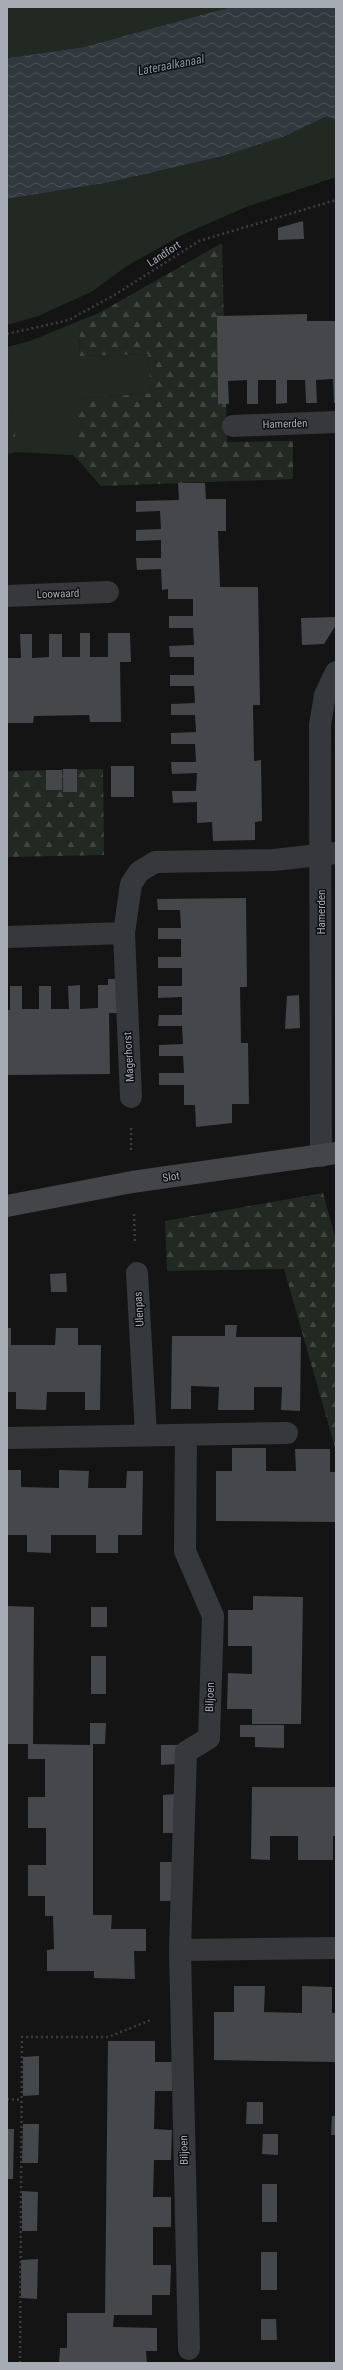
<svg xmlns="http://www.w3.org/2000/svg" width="343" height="2370" viewBox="0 0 343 2370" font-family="'Roboto Condensed',sans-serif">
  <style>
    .green { fill: #222923 }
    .forest { fill: url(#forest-firs) }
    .water { fill: url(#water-waves) }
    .building { fill: #46474a }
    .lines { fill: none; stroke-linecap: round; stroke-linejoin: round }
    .path { stroke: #3b3d40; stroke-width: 2.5; stroke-dasharray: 2 3; stroke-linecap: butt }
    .street { stroke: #37383b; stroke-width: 22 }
    .secondary { stroke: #434549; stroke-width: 22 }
    .labels { text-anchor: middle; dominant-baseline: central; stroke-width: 3; stroke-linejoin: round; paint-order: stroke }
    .street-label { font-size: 11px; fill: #a7abb3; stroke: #0f0f10 }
    .water-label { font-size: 12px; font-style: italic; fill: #8299aa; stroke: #0f0f10 }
  </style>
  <defs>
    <pattern id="forest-firs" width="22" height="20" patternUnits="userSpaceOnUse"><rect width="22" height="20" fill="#222923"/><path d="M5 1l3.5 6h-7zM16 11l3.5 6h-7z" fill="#3f4541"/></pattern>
    <pattern id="water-waves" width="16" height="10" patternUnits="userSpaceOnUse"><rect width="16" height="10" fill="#31383e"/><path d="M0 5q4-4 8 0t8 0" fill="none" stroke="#4c5258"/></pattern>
  </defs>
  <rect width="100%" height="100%" fill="#141415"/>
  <path class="green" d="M7 7H230L84 47 7 58Z
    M327 115 336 119V177L246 207 182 235 127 266 91 292 38 316 7 325V199L111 182 219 157Z
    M79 321 80 356 148 354 151 393 79 399V461L73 455 15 452V423L7 401V347L30 341Z"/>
  <path class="forest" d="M222 243 227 442 293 441V479L101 486 79 461V399L151 393 148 354 80 356 79 321 99 313Z
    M7 401 15 423V452L7 455Z
    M103 769 104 855 7 857V771Z
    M323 1193 336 1240V1451L284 1269 167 1271 165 1221Z"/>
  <path class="water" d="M230 7H336V120L327 116 285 136 219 157 111 182 7 199V58L84 47Z"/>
  <path class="building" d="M303 221 304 239 278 240V228Z
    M307 314V321H336V403H334L333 379 316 380 317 403H306L305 380H287V403L276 404V380H258V404H247V380L228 381 229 404H218L217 316Z
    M178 483H205L206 499H226V531H218L220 587H258L260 705H253L254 761 261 760 262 821 255 822V840L213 841 212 822 197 823V802L173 803 172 791H196L197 773 172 774 171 762H196L195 744H171V733L196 732 195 715H171V704L195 703 194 686H170V675H194V657H170L169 646 194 645 193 628H169V616H193V599H168V589L162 590 161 569 137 570 136 558H161V540L136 541V530L161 529 160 511 136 512V501L179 500Z
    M336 617V625L324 644 302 645 301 618Z
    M80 633H90V657H108V633H130L131 662H120L121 722H90L89 715 34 716 33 723H7V658H21L20 634H32V658L49 657V634H62V657H80Z
    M111 766H134V797H111Z
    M63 769H77V792H63Z
    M46 770H62V790H46Z
    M246 898 247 987H240L241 1043H248L249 1104H232V1123L196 1127 195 1105H184V1085H159V1073H184L183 1056H159V1045L183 1044 182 1026H158L159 1015H182V997L158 998V986H182V968H158V957H181V939H158V928H181L180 910H158L157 899Z
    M108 979H120L121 1013H109L110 1074 7 1075V1010H10V986H22V1009H39V986H51V1009H69L68 986 80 985V1009L98 1008V985H108Z
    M299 995 300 1028 285 1029 287 996Z
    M66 1273 67 1292H51L50 1274Z
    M225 1325H237L236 1337H301L300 1411 281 1410 282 1387H254V1410H218L219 1387 191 1386V1409H171L172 1336H225Z
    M7 1328H11V1345H55L56 1328H78V1345H101L100 1410H85V1392H47L46 1410 16 1409V1392H7Z
    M232 1448H266V1471H296L295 1449H330V1472H336V1522L216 1521V1471H232Z
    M7 1470H21V1487L59 1488V1470L89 1471 88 1488H126L127 1471H143L142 1535H118V1553H96V1535H51V1553L27 1552V1535H7Z
    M253 1596 303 1597 301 1724H252V1709H227L228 1673 252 1674V1646H228V1610H253Z
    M7 1606 34 1607 33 1744 90 1745V1723H106L105 1744H93V1915H112L111 1929H146V1951H134L135 1979 94 1978V1971H47V1950L54 1949 53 1916H45V1896H28V1865H46V1828H28V1797H45V1759H28V1744H7Z
    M91 1607H107V1627H91Z
    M91 1656H106V1694H91Z
    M240 1725H284V1748L255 1747V1737H240Z
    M161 1745H177V1764L161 1765Z
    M252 1787H336V1836H333V1860H298V1836H270V1860L251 1859Z
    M177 1794V1833H163V1795Z
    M160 1862H177L176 1901H160Z
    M234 1986H265L264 2012 302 2013V1986L332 1987V2013H336V2062L214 2060V2012H234Z
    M108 2041H155V2062H172V2091H155L154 2129 172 2130 171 2160H154L153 2197H171V2227H153V2265H171L170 2295H152V2315H114L113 2327 157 2328V2351H146L147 2363H59L60 2348H67V2313H105Z
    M39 2056V2095L23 2096V2057Z
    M247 2102H263V2124H246Z
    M332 2116H336V2135H331Z
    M23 2124H39L38 2163H22Z
    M7 2129H14L13 2179H7Z
    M263 2134H278V2155L262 2154Z
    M262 2184H277V2222H262Z
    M22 2191 38 2192 37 2231H22Z
    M261 2252H277V2290H261Z
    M38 2259 37 2299 21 2298V2260Z
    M261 2319H276L277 2340H261Z"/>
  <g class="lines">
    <path class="path" d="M7 334 69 320 116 294 199 241 336 200
      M131 1128V1151
      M134 1214 135 1243
      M7 2099 22 2100
      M20 2363 22 2037H108L151 2020"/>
    <path class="street" d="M233 426 336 422
      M7 596 108 592
      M7 937 124 933
      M131 1097 124 933 131 884 139 872 155 862 274 860 336 853
      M321 1156 320 725 325 695 336 672
      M137 1273 146 1435
      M186 1436 185 1551 213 1616 209 1738 186 1752 180 1950 189 2349
      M7 1438 287 1433
      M180 1950 336 1948"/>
    <path class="secondary" d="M7 1206 132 1182 336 1153"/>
  </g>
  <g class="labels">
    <g class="street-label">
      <text transform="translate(164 254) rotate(-33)">Landfort</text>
      <text transform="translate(285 424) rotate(-2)">Hamerden</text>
      <text transform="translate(58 594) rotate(-2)">Loowaard</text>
      <text transform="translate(321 912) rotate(-90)">Hamerden</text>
      <text transform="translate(129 1057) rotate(-93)">Magerhorst</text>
      <text transform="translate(171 1177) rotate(-8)">Slot</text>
      <text transform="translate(139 1309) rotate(-93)">Ulenpas</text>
      <text transform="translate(210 1697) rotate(-88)">Biljoen</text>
      <text transform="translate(184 2150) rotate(-91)">Biljoen</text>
    </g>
    <g class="water-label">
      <text transform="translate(171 65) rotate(-11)">Lateraalkanaal</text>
    </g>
  </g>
  <rect width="343" height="2370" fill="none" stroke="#a7abb3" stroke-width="16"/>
</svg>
